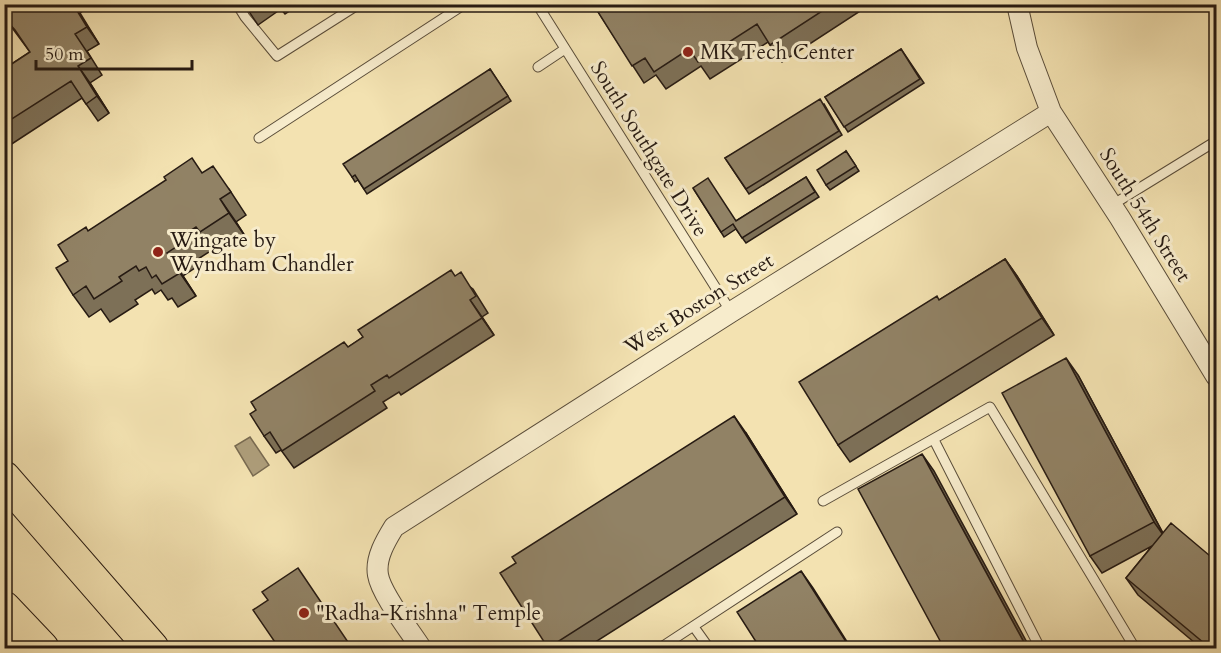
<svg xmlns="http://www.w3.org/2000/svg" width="1221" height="653" viewBox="0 0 1221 653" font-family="Cardo,serif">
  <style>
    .water { fill: #ae9e7b; stroke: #786a51; stroke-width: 1.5 }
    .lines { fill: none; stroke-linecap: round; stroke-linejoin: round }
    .service-casing { stroke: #5a4d3a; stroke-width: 11 }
    .minor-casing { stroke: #5a4d3a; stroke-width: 22 }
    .motorway-casing { stroke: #271b13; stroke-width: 35 }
    .service { stroke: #f7eccc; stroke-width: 9 }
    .minor { stroke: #f7eccc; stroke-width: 20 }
    .motorway { stroke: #f3e2b1; stroke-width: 33 }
    .wall { fill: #7d7057; stroke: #271b13; stroke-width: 1.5 }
    .shaded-wall { fill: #665b47; stroke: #271b13; stroke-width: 1.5 }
    .building { fill: #918265; stroke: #271b13; stroke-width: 1.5 }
    .poi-dot { fill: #8f2418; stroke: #f7eccc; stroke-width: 2 }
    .labels { text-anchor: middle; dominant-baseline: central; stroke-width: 6; stroke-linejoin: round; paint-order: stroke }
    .poi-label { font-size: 21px; fill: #271b13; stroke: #f7eccc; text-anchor: start }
    .street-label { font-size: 21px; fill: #271b13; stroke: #f7eccc }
  </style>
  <rect width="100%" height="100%" fill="#f3e2b1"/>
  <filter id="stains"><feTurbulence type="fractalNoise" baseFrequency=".00333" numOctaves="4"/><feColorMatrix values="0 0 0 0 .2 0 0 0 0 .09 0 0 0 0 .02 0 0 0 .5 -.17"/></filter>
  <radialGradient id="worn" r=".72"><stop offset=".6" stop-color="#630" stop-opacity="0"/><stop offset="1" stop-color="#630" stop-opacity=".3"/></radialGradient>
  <path class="water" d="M250 437 269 465 253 476 235 446Z"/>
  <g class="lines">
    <g class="service-casing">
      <path id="service" d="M237 4 245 17 277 56 359 4
        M537 4 731 312
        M122 5V4
        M538 67 565 49
        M259 138 465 4
        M1112 205 1216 141
        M934 440 1040 648
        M823 501 990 407 1135 648
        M694 627 709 648
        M660 648 837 532"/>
    </g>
    <g class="minor-casing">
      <path id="minor" d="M1017 4 1027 48 1051 112 1120 218 1216 376
        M421 648C410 631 381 594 378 575 375 558 386 540 394 527L731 312 1051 112"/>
    </g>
    <g class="motorway-casing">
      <path id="motorway" d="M4 478 152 648
        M4 608 42 648"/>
    </g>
    <use href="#service" class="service"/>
    <use href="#minor" class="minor"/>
    <use href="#motorway" class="motorway"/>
  </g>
  <path class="wall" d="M4 4H93L80 13 99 44 87 51 102 75 90 83 109 113 98 121 82 98 4 149V69L30 52 7 21Z
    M244 4H300L285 14 281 9 258 25Z
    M575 4H586L578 9Z
    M593 4H871L782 62 768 42 710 79 701 66 666 89 656 75 644 83Z
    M901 49 924 83 848 132 825 97Z
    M490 69 511 101 367 194 358 180 355 182 352 177Z
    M824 104 842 135 749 194 725 158Z
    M846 151 859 171 830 190 826 185Z
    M202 173 229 189 246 215 236 222 245 236 216 255 212 250 198 259 201 264 183 276 196 296 178 307 172 298 168 300 161 290 155 294 152 289 135 300 138 304 110 322 101 309 89 317 73 295 68 261 88 231Z
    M806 177 819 197 746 243 736 229 724 237 693 188 736 221Z
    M1005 259 1017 276 1054 335 850 462 838 445 939 300Z
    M455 276 473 289 488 313 482 317 494 335 401 395 399 392 383 402 387 408 294 468 281 450 276 453 264 436 348 347Z
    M1078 375 1163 533 1216 648H1201L1138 595 1126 578 1152 546 1102 573 1090 556Z
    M746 433 797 514 586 648H548Z"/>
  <path class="shaded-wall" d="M73 4 99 44 87 27Z
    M78 66 90 83 109 113 97 96Z
    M220 199 236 222 245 236 229 213Z
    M167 253 183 276 196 296 180 273Z
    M1005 259 1017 276 1054 335 1042 318Z
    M470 300 482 317 494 335 482 318Z
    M1066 358 1078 375 1166 539 1154 522Z
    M734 416 746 433 797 514 785 497Z
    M922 454 934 471 1030 648H1027Z
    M801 571 813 588 851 648H850Z"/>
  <path class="building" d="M4 4H73L87 27 75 34 91 58 78 66 97 96 86 104 71 81 4 124V69L30 52 15 30 7 21 4 16Z
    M593 4H833L770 45 757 24 698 62 689 49 654 72 645 58 632 66Z
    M901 49 920 79 844 127 825 97Z
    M490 69 508 96 364 189 355 175 352 177 343 164Z
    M820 99 839 131 746 189 725 158Z
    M846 151 856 166 826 185 817 170Z
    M192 158 202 173 213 166 231 192 220 199 229 213 200 232 196 227 182 236 185 241 167 253 180 273 162 284 156 275 152 278 146 267 139 271 136 266 119 277 122 281 94 299 86 286 73 295 56 268 68 261 58 245 86 227 88 231 166 180 164 177Z
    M806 177 815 192 742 238 733 224 721 232 693 188 708 178 736 221Z
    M1005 259 1042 318 838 445 799 382 937 296 939 300Z
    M451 270 455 276 461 272 476 296 470 300 482 318 389 378 387 375 371 385 375 391 282 451 270 432 264 436 250 414 256 410 251 402 344 342 348 347 363 337 358 330Z
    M1066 358 1154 522 1090 556 1002 393Z
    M734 416 785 497 548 648 500 573 516 563 512 557Z
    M922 454 1027 648H944L858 489Z
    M1171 523 1216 561V648H1210L1126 578Z
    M298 568 352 648H279L253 610 268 600 262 592Z
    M801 571 850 648H760L737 612Z"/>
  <g class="poi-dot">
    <circle cx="688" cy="52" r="6"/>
    <circle cx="158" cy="252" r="6"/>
    <circle cx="304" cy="613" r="6"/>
  </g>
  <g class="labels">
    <g class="poi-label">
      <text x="700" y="52">MK Tech Center</text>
      <text x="170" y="240">Wingate by<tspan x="170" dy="24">Wyndham Chandler</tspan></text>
      <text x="316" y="613">"Radha-Krishna" Temple</text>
    </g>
    <g class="street-label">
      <text transform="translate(649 149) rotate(58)">South Southgate Drive</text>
      <text transform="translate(1145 215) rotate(58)">South 54th Street</text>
      <text transform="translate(699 304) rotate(-32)">West Boston Street</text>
    </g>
  </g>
  <rect width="1221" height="653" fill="none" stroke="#f3e2b1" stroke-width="24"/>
  <rect x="6" y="6" width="1209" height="641" fill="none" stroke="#271b13" stroke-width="3"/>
  <rect x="12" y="12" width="1197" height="629" fill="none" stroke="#271b13" stroke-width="1.5"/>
  <path d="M36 60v9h156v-9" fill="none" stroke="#271b13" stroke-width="3"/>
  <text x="45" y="60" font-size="18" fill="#271b13" stroke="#f7eccc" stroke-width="4.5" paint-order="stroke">50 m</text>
  <rect width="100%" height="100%" filter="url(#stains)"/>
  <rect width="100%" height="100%" fill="url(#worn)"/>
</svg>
